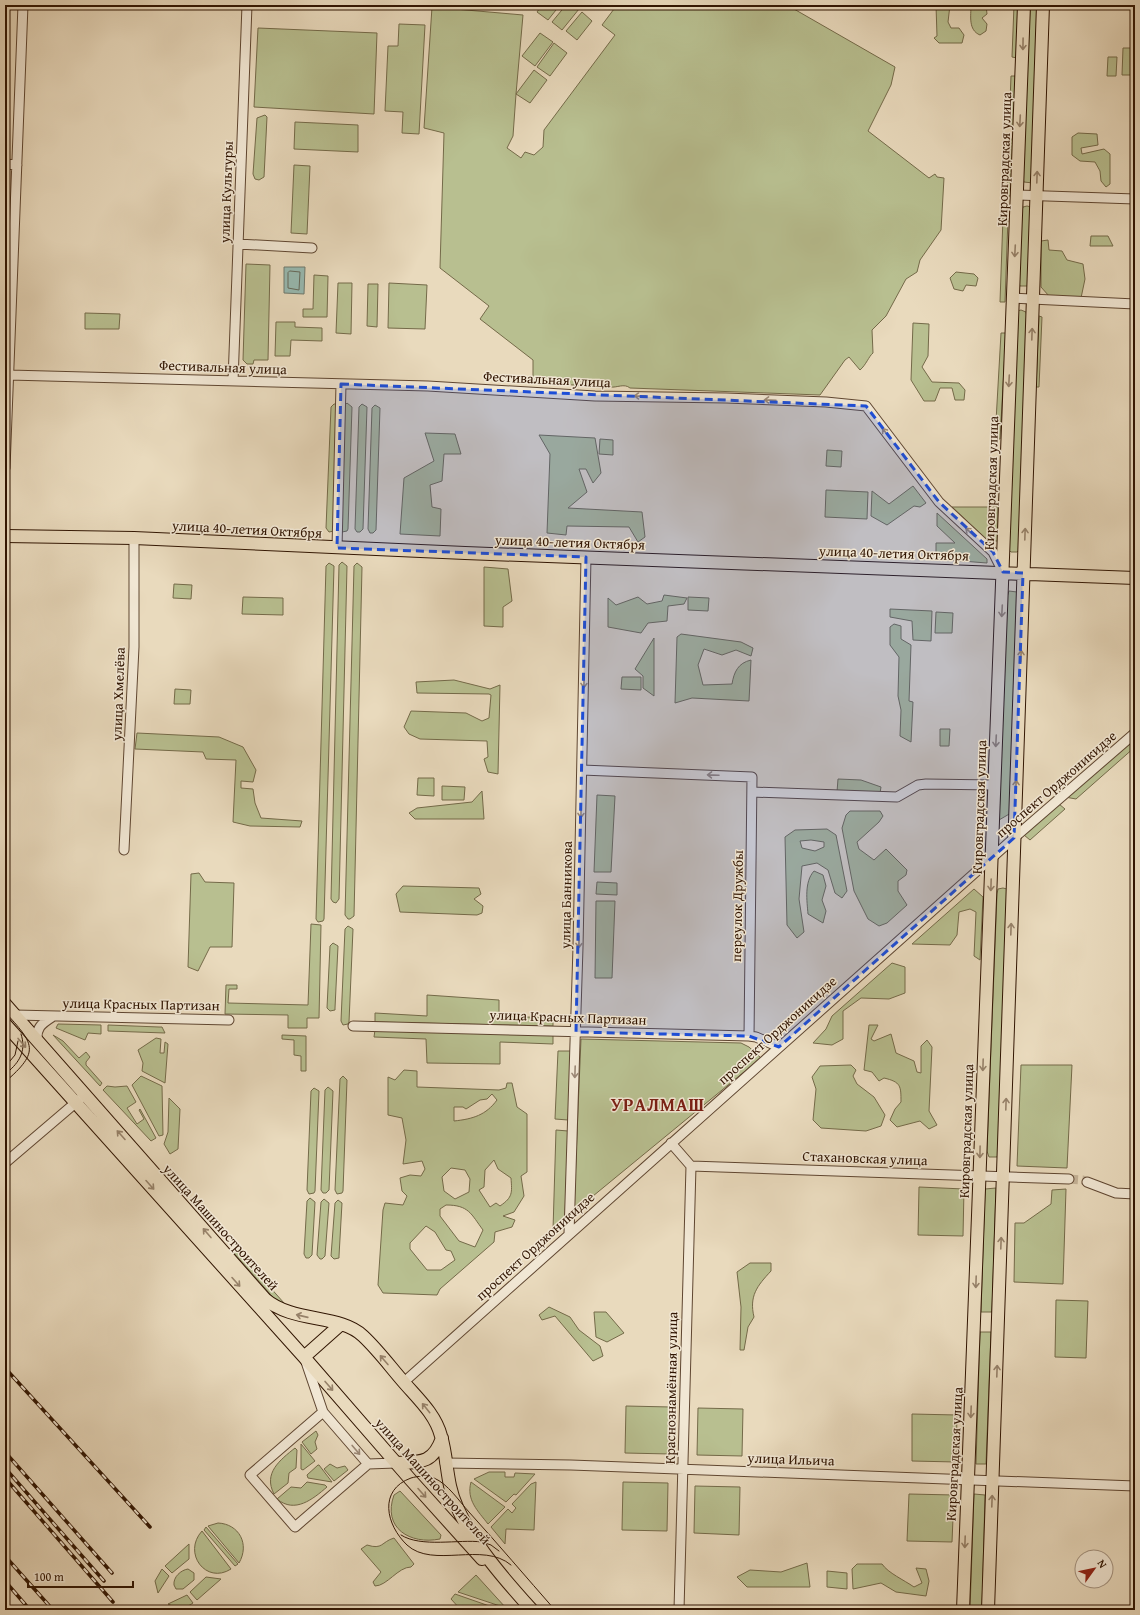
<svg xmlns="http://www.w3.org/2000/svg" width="1140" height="1615" viewBox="0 0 1140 1615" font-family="'Gentium Book Plus',serif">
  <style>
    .green { fill: #b8bf90; stroke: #746a49; fill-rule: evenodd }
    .water { fill: #97bab2; stroke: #6e786c }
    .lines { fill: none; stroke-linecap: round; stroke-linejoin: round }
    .shore { stroke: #64685a; stroke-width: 1 }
    .minor-tunnel { stroke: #c4b398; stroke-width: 9; stroke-dasharray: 9 4.5; stroke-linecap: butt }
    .minor-casing { stroke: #5f4631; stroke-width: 11 }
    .major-casing { stroke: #311502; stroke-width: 14 }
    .minor { stroke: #f1e7d4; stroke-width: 9 }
    .major { stroke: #e9dabd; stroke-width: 12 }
    .tram { stroke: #311502; stroke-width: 1 }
    .rail-casing { stroke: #311502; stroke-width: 3.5 }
    .rail { stroke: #f1e7d4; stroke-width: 2; stroke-dasharray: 6; stroke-linecap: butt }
    .oneway { stroke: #968169 }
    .oneway2 { stroke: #9b8876 }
    .marked { fill: #1d4ed8; fill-opacity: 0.2; stroke: #1d4ed8; stroke-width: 3; stroke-dasharray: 8 5; stroke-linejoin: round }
    .labels { text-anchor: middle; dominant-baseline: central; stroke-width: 3; stroke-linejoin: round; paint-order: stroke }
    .street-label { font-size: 14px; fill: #311502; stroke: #f1e7d4 }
    .district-label { font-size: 18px; font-weight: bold; letter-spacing: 1px; fill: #7a1f14; stroke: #f1e7d4 }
  </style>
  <rect width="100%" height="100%" fill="#e9dabd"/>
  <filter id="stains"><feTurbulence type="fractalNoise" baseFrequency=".005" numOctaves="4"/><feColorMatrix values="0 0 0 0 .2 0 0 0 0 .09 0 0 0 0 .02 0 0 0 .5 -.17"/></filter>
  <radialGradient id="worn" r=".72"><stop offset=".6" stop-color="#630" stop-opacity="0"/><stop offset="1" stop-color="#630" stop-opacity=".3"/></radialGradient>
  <path class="green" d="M542 5H560L548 20 537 12Z
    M566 5H573L579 9 562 30 552 22Z
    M617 5H787L895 67 891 85 868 131 929 178 935 174 937 177 944 178 941 230 920 260 917 272 906 279 886 316 872 330 873 353C869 356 866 365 860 370L849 357 845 360 820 395 630 388C624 383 617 388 610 387 584 386 559 384 533 382V360L480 319 489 306 440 268 444 133 424 128 432 7 523 15 516 94 534 70 547 80 530 103 516 94 513 136 507 148 521 158 525 152 534 155 543 147 544 130 615 35 602 25Z
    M936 5H950L948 22 951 28H959L964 35 962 43H939L934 38 937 36Z
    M971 5H986L987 14 982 18 987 24 986 31 980 35C968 30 971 16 971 5Z
    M1014 5H1020L1017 58 1012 57Z
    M1029 5H1040L1033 183 1024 182 1023 178Z
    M582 12 592 21 577 40 566 31Z
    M399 24 425 25 419 134 402 133 403 112 385 111 388 46H398Z
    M258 28 377 33 374 114 254 107Z
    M540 33 553 42 535 66 522 56Z
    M554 43 567 53 550 76 537 67Z
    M1123 48H1135V75H1122Z
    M1108 57H1117L1116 76H1107Z
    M1011 76H1017L1015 127H1009Z
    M265 115 267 117 264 177 259 180 255 179 253 174 257 118Z
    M295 122 358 125V152L294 149Z
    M1078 133 1097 134 1098 145 1081 148 1082 154 1104 149 1110 154V184L1106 187 1101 181 1100 171 1095 162 1080 161 1072 155V137Z
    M1009 139H1015L1013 196H1007Z
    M294 165 310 166 307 234 291 233Z
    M1027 206 1031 207 1028 286H1020L1018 280 1021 212 1023 207Z
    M1003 217 1008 218 1005 302H1000Z
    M1091 236H1108L1113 246H1090Z
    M1048 240 1049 250 1062 251 1067 260 1083 264 1085 279 1081 298 1049 296 1041 287V241Z
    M246 264 270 265 268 360H254L253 364H247L243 360Z
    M956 272 974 274 978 278 976 286 966 285 963 291 954 289 950 278Z
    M314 275 328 276 327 317H303V309H313Z
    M338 283H352L351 334 336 333Z
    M389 283 427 285 425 329 388 328Z
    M368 284H378L377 327 367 326Z
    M1021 310 1026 312 1027 317 1020 549 1017 552H1011L1008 549 1017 311Z
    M85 313 120 314 119 329H85Z
    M1039 316 1042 317 1039 387H1036Z
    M276 322H295V327L322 328V341L291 340 290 356H275Z
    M913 323 929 324 928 356 922 367 932 382 959 383 965 390 964 400H955L952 388H940L935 401H924L911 380Z
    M1001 333H1006L1000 439H995Z
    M347 403 352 407 348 529 347 531 342 532 340 530 344 406Z
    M334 404H336L334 531 329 532 326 528 331 407Z
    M362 404 367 407 363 529 360 532H357L355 529 359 407Z
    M375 405 380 408 376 530 373 533H370L368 529 372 408Z
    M425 433 455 434 461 454H444L442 481 430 485 432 507 441 509 440 536 400 534 404 478 434 461Z
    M539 435 595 438 601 473 593 483 586 469H579L587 492 568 508 642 512 645 537 638 542 629 527 567 526 566 535 547 533 550 454Z
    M600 439 613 440V455L599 454Z
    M827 450 842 451 841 467 826 466Z
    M913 486 926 503 920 507 914 506 887 525 871 516 872 491 889 504Z
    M826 490 868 492 867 519 825 517Z
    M952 507H998V541H988Z
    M937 513 987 559V563L936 559V543H955L937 526Z
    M342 562 347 566 339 899 336 903 333 902 331 899 339 565Z
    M329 563 334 566 324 919 323 921 318 922 316 919 326 566Z
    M357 563 362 567 354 916 350 919H348L345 915 354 566Z
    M484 567 508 569 512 601 503 607V627L484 626Z
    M174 584 192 585 191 599 173 598Z
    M1009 591 1017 592 1011 813 999 820 1007 597Z
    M664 595 687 598 684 604 668 606 667 621 648 623 641 633 608 627V598L616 605 638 597 647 604 662 601Z
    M243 597 283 598V615L242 614Z
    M688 597 709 598 708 611 688 610Z
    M890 609 932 611 931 641 913 640 912 621 890 617Z
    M936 612 953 613 952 633H935Z
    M894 624 901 626V639L911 645 909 701 913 702 911 742 900 736 901 710 898 696 899 657 890 645V627Z
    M681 634 741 642 753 648 751 656 736 650 722 655 704 649 698 665 703 685 732 684C734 672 738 663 751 660L749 701 692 698 675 703 677 637Z
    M654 638V696L643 688V676L635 669Z
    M622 677H641V690L621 689Z
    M454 680 490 689 500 685 498 774 488 772 484 759 488 757 487 741 420 739 409 734 404 727 411 711 466 713 482 721 489 718 491 695 489 694 417 693 416 682Z
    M175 689 191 690 190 704H174Z
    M940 729H950L949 746H940Z
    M137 733 219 737 243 747 256 770 253 782 241 781V788L253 789 255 803 261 818 302 821 300 827 250 826 233 822 236 760 206 759 203 752 135 749Z
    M1135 736V747L1076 799 1065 797Z
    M418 778H434V796L417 795Z
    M838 779 861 780 881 787 880 793 837 792Z
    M442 786 465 787 464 800H442Z
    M482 791 484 819H415L409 813 417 808 472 802Z
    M597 795 615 796 611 872H594Z
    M1059 804 1065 809 1030 840 1024 835Z
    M850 811H880L883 816 879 822 857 842 859 849 874 860 886 849 907 870 906 875 898 881V891L907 905 887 923 879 926 868 919 854 891 842 828 846 815Z
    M827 829 836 835 847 891 842 898 835 893 828 870 817 863 802 866 799 899 804 932 797 938 787 925 785 837 795 830ZM811 840 824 842V847L815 851 802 848 800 841Z
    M814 871 823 875 826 886 822 900 826 911 823 923 808 914C807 901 804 882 814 871Z
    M199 873 205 882 234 883 232 947H210L198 971 188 967 191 874Z
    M597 882 617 883V895L596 894Z
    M403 886 479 888 481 894 474 899 483 906 482 913 477 915 400 912 396 894Z
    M1003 888 1007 889 999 1151 997 1157H989L987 1151 997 894 998 889Z
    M974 889 983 897 980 960 974 956 976 912 970 909 959 912 957 935 950 945 912 944Z
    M596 901H615L612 978H595Z
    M311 924 321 925 319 1018H307V1028H288V1015L225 1014 226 985H237V989H229L228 1003 308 1005Z
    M348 926 353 929 349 1022 348 1024 343 1025 341 1021 345 929Z
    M333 943 338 946 335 1008V1010L330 1011 327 1008 330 946Z
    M892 963 905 967V993L889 999 861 998 843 1011V1039L832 1045 813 1043 826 1029 832 1016Z
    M427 995 499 1000V1016L553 1018V1026L375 1022V1013L427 1016Z
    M58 1024 101 1025V1034L88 1033 85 1040 56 1028Z
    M108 1025 159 1027H162L165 1033 108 1031Z
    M869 1025H878L871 1039 874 1041 891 1034 896 1053 914 1061 917 1072 921 1073V1046L927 1040 932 1047 929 1111 937 1125 929 1129 920 1121 897 1127 890 1120 895 1109 901 1102C901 1086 901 1082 884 1078L879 1081 872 1072 864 1070Z
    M375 1030 553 1035V1044L500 1042V1064L427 1063 426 1039 374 1037Z
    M53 1035 63 1041 79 1058 86 1052 90 1057 86 1062V1065L102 1083 100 1086Z
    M282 1035 306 1036V1071H301V1056L294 1055V1040L282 1039Z
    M156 1038 161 1039 160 1053H164L165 1042 168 1044 165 1083 142 1071 143 1063 138 1050Z
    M581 1039 741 1043 749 1047 761 1058 576 1210 574 1206Z
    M558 1051H571L568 1120 555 1119Z
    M851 1065 856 1070 853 1076 857 1084 874 1097 885 1115 881 1126 866 1131 821 1128 813 1120 816 1089 812 1077 820 1066Z
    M1021 1065H1072L1067 1168 1017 1166Z
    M404 1070 417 1071V1087L499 1090 506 1088 507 1083H512L517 1107 527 1114V1172L521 1176 524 1196 514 1212 503 1216 515 1220 512 1227 495 1232 494 1242 440 1289 437 1295 383 1293 378 1285 383 1210 385 1203 403 1205 407 1196 402 1191 400 1178 410 1175 421 1176 425 1169 422 1161 403 1164 406 1140 402 1118 388 1115V1077L395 1080ZM492 1094 497 1100C486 1115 473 1119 454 1121V1107H463L466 1109 480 1100 487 1099ZM494 1160 498 1169 511 1178C512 1193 513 1197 500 1206L496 1203 490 1207 479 1190 484 1187 485 1170ZM451 1168 465 1170 470 1179 469 1192 455 1199 444 1191 442 1177ZM446 1205C469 1205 471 1214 483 1230L475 1247 459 1241 440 1216V1209ZM426 1226 435 1232 446 1250 451 1251 455 1260 441 1270H427L410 1249V1243Z
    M141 1076 162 1086 163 1135 159 1136 132 1085Z
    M343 1076 347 1080 343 1191 342 1193 337 1194 335 1190 340 1079Z
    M107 1086 115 1087 127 1086 136 1102 127 1108 137 1124 144 1119 139 1110 140 1109 156 1138 151 1141 103 1090Z
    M328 1087 333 1091 329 1190 326 1193H323L321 1190 325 1090Z
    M314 1088 319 1091 315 1191 314 1193 309 1194 307 1190 311 1091Z
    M169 1098 180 1109 178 1149 170 1154 164 1144 168 1132Z
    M556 1130 568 1131 565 1218 553 1230Z
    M919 1187 964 1189 963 1236 918 1235Z
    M996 1188 992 1312H981L985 1189Z
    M1066 1189 1063 1284 1014 1282 1015 1223H1024L1051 1204 1052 1190Z
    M310 1198 315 1202 312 1255 309 1258H306L304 1254 307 1201Z
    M324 1199 329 1203 325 1256 322 1259H320L317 1255 321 1202Z
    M338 1200 342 1203 339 1256V1258L334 1259 331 1256 335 1203Z
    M236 1249 284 1303H278L233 1252Z
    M750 1263H771V1271C757 1286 749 1296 754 1317L748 1327 744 1350H740L741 1307 737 1272Z
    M1056 1300 1088 1301 1086 1358 1055 1357Z
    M549 1307 570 1317 579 1330 600 1346 603 1356 593 1361 555 1316 542 1320 539 1315Z
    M594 1312H606L624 1333 607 1342 596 1337Z
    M980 1332H991L986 1464H976Z
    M626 1406 671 1407 670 1454 625 1453Z
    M698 1408 743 1409 742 1456 697 1455Z
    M912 1414 957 1415 956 1462 912 1461Z
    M316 1431 318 1435 315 1442 317 1449 311 1454 302 1442Z
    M301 1444 315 1461 303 1470 301 1469Z
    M295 1448 297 1450 296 1468 289 1473 288 1483 274 1494C263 1473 280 1460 295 1448Z
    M330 1464 337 1468 345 1466 348 1470 334 1481 324 1469Z
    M318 1465H319L332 1482 308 1478 307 1475Z
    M489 1472H505V1477H514L515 1473 535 1474 516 1495 514 1494 506 1502 474 1479Z
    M307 1482 325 1485 327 1487C313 1499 295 1514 277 1499L291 1487 301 1488Z
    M471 1482 505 1507 488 1524C478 1511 466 1500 471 1482Z
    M536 1482 534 1530 506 1529 505 1544 491 1527 508 1509 512 1513 516 1508 512 1504 531 1484Z
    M623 1482 668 1483 667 1531 622 1530Z
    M695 1486 740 1487 739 1535 694 1533Z
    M400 1491 441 1535 440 1539C410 1545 382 1528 394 1495Z
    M909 1494 954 1495 952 1542 907 1541Z
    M974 1494 985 1495 982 1610H970Z
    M218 1523C239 1524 250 1544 239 1563L208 1526Z
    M206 1527 238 1564 235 1566 204 1530Z
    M202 1531 231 1569C206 1585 182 1553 202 1531Z
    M394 1538 414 1564 411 1567C398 1567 387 1586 375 1586L373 1582 381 1572 361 1549 367 1545C383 1550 381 1542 394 1538Z
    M189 1544V1559L172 1573 165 1566Z
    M807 1563 810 1587H747L737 1577 750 1570 781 1572Z
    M857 1564H882C888 1573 904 1580 914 1587L922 1583 916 1568 926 1569 929 1581 926 1596 896 1592 881 1583 853 1589 852 1569Z
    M162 1569 169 1576 158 1593 155 1581Z
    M188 1569 194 1573V1580L183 1589H176L174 1585C173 1577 181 1570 188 1569Z
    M827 1571 847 1573V1589L827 1587Z
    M476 1575 506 1608 458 1592Z
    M206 1577 221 1579 197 1600 190 1592Z
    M455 1594 498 1609V1610H461L451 1599Z
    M187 1595 193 1603C185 1609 177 1609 168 1604Z"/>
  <path class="water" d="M284 267H305L304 294 284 293Z"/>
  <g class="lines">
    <path class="shore" d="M290 271 300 272 299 290 288 288V273Z"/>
    <path class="minor-tunnel" d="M1069 1179 1083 1180 1087 1182"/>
    <g class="minor-casing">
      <path id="minor" d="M5 164 17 165
        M1018 195 1135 199
        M238 244 312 248
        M1013 298 1135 304
        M9 375 428 386 595 396 726 398 826 402 866 406 939 502 993 552 1002 570
        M233 381 247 5
        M5 468 23 5
        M337 548 341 384
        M582 770 752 777 749 1036
        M752 792 897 797 918 785 926 784 994 785
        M124 850 134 647V538
        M15 1015 229 1020
        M353 1026 749 1036 756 1037 779 1047
        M37 1041C36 1028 41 1024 52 1017
        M671 1143 691 1166 1069 1179
        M5 1163 80 1099
        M1087 1182 1116 1193 1135 1194
        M569 1234 578 947 586 557
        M306 1362 323 1412 368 1464
        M404 1382 1014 838 1135 733
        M323 1412 250 1475 295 1527 368 1464 396 1463
        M445 1463 571 1465 1135 1486
        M679 1610 691 1166"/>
    </g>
    <g class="major-casing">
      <path id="major" d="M5 536 134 538 465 553 1135 578
        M5 1004 265 1299C293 1323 340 1314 363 1336 377 1349 389 1365 401 1379 416 1397 435 1413 441 1436 448 1459 446 1484 457 1507 474 1545 504 1579 532 1610
        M5 1024 304 1357 410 1479 482 1559
        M304 1357 340 1325
        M396 1463C420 1462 433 1464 442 1438
        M963 1610 1024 5
        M988 1610 1043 5"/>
    </g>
    <use href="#minor" class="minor"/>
    <use href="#major" class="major"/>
    <path class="tram" d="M5 1012C34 1044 41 1051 5 1082
      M5 1067 15 1055 18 1041
      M10 1070C21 1060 26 1049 21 1034
      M401 1535C421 1548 459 1539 482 1542L491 1545 499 1551
      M511 1565C483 1541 433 1569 407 1545 386 1525 378 1490 411 1478 418 1476 427 1475 434 1478 448 1484 459 1501 469 1512 498 1544 526 1577 555 1610"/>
    <g class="rail-casing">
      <path id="rail" d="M5 1368 150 1527
        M5 1452 112 1573
        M5 1468 104 1581
        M5 1478 113 1602
        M5 1556 53 1610
        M5 1581 30 1610"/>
    </g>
    <use href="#rail" class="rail"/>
  </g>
  <defs><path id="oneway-shaft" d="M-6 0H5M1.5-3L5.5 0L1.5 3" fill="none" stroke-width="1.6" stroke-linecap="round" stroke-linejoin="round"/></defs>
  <g class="oneway">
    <use href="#oneway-shaft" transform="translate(1023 44) rotate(91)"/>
    <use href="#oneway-shaft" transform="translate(1020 121) rotate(93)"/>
    <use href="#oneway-shaft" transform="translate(1037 177) rotate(-88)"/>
    <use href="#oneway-shaft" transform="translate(1015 251) rotate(93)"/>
    <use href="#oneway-shaft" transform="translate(1032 334) rotate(-88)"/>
    <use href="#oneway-shaft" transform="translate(1009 381) rotate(93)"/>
    <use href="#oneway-shaft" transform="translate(1025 534) rotate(-88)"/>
    <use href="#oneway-shaft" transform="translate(1002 611) rotate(93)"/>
    <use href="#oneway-shaft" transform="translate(1021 656) rotate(-88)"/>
    <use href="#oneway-shaft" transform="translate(996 741) rotate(93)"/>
    <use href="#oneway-shaft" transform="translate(1016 786) rotate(-88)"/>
    <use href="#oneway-shaft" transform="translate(991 885) rotate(92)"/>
    <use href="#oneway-shaft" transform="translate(1011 929) rotate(-88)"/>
    <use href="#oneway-shaft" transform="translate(22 1043) rotate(49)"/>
    <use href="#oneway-shaft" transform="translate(983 1065) rotate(92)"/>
    <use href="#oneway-shaft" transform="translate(1006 1104) rotate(-88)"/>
    <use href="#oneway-shaft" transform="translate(121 1135) rotate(-132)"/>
    <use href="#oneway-shaft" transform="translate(980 1152) rotate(91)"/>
    <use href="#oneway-shaft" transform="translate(150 1185) rotate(48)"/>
    <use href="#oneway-shaft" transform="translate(207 1233) rotate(-131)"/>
    <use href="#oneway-shaft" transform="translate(1001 1243) rotate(-88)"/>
    <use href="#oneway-shaft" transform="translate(236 1282) rotate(48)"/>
    <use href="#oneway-shaft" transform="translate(976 1282) rotate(92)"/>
    <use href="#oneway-shaft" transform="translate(302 1316) rotate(-167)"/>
    <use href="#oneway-shaft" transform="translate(384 1360) rotate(-131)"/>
    <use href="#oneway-shaft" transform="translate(997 1371) rotate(-88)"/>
    <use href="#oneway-shaft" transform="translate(329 1386) rotate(49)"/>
    <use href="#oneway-shaft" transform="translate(426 1408) rotate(-129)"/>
    <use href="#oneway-shaft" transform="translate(971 1412) rotate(92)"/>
    <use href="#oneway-shaft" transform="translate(422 1493) rotate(48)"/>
    <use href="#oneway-shaft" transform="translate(992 1501) rotate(-88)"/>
    <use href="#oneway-shaft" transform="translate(965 1542) rotate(92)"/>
  </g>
  <g class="oneway2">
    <use href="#oneway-shaft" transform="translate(640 396) rotate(-179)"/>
    <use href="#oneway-shaft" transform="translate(770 400) rotate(-178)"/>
    <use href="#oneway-shaft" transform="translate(886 433) rotate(-127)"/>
    <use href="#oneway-shaft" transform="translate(970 532) rotate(-137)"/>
    <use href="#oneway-shaft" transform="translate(584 682) rotate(91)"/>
    <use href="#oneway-shaft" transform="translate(713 775) rotate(-178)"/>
    <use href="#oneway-shaft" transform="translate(581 812) rotate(91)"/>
    <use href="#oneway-shaft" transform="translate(579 942) rotate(91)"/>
    <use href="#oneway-shaft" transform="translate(575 1072) rotate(92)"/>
    <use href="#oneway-shaft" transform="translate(356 1450) rotate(50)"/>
  </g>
  <path class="marked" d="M341 384 866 406 939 502 993 552 1003 572 1023 573 1014 838 779 1047 749 1036 576 1032 586 557 337 548Z"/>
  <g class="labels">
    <g class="street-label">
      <text transform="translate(1004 159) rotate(-88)">Кировградская улица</text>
      <text transform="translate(226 192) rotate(-88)">улица Культуры</text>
      <text transform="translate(223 367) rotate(2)">Фестивальная улица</text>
      <text transform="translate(547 379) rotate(3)">Фестивальная улица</text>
      <text transform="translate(991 483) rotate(-88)">Кировградская улица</text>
      <text transform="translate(247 529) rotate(3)">улица 40-летия Октября</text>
      <text transform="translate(570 542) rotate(2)">улица 40-летия Октября</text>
      <text transform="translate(894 553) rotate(2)">улица 40-летия Октября</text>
      <text transform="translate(118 694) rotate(-88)">улица Хмелёва</text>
      <text transform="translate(1056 784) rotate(-41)">проспект Орджоникидзе</text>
      <text transform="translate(979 807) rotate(-88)">Кировградская улица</text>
      <text transform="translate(566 895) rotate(-89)">улица Банникова</text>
      <text transform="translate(737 906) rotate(-89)">переулок Дружбы</text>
      <text transform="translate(141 1004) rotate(1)">улица Красных Партизан</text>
      <text transform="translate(568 1017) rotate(2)">улица Красных Партизан</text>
      <text transform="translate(777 1030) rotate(-42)">проспект Орджоникидзе</text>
      <text transform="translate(966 1131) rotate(-88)">Кировградская улица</text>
      <text transform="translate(865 1158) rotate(2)">Стахановская улица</text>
      <text transform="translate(221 1227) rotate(48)">улица Машиностроителей</text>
      <text transform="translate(535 1246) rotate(-42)">проспект Орджоникидзе</text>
      <text transform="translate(671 1388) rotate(-89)">Краснознамённая улица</text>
      <text transform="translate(954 1454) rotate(-87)">Кировградская улица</text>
      <text transform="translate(791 1459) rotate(2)">улица Ильича</text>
      <text transform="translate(433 1481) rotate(48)">улица Машиностроителей</text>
    </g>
    <g class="district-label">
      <text x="658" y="1104">УРАЛМАШ</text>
    </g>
  </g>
  <rect width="1140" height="1615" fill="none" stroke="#e9dabd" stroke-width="20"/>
  <rect x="6" y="6" width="1128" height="1603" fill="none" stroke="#311502" stroke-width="2"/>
  <rect x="10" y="10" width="1120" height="1595" fill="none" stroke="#311502"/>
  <g transform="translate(1094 1569) rotate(57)"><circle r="19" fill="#f1e7d4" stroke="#a49380"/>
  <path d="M0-3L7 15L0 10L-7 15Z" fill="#8f2418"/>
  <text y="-6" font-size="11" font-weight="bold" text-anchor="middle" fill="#311502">N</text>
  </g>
  <path d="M28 1581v6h105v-6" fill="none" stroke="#311502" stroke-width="2"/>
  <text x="34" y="1581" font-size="12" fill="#311502" stroke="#f1e7d4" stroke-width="3" paint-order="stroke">100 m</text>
  <rect width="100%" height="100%" filter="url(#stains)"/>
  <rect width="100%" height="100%" fill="url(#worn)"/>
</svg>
